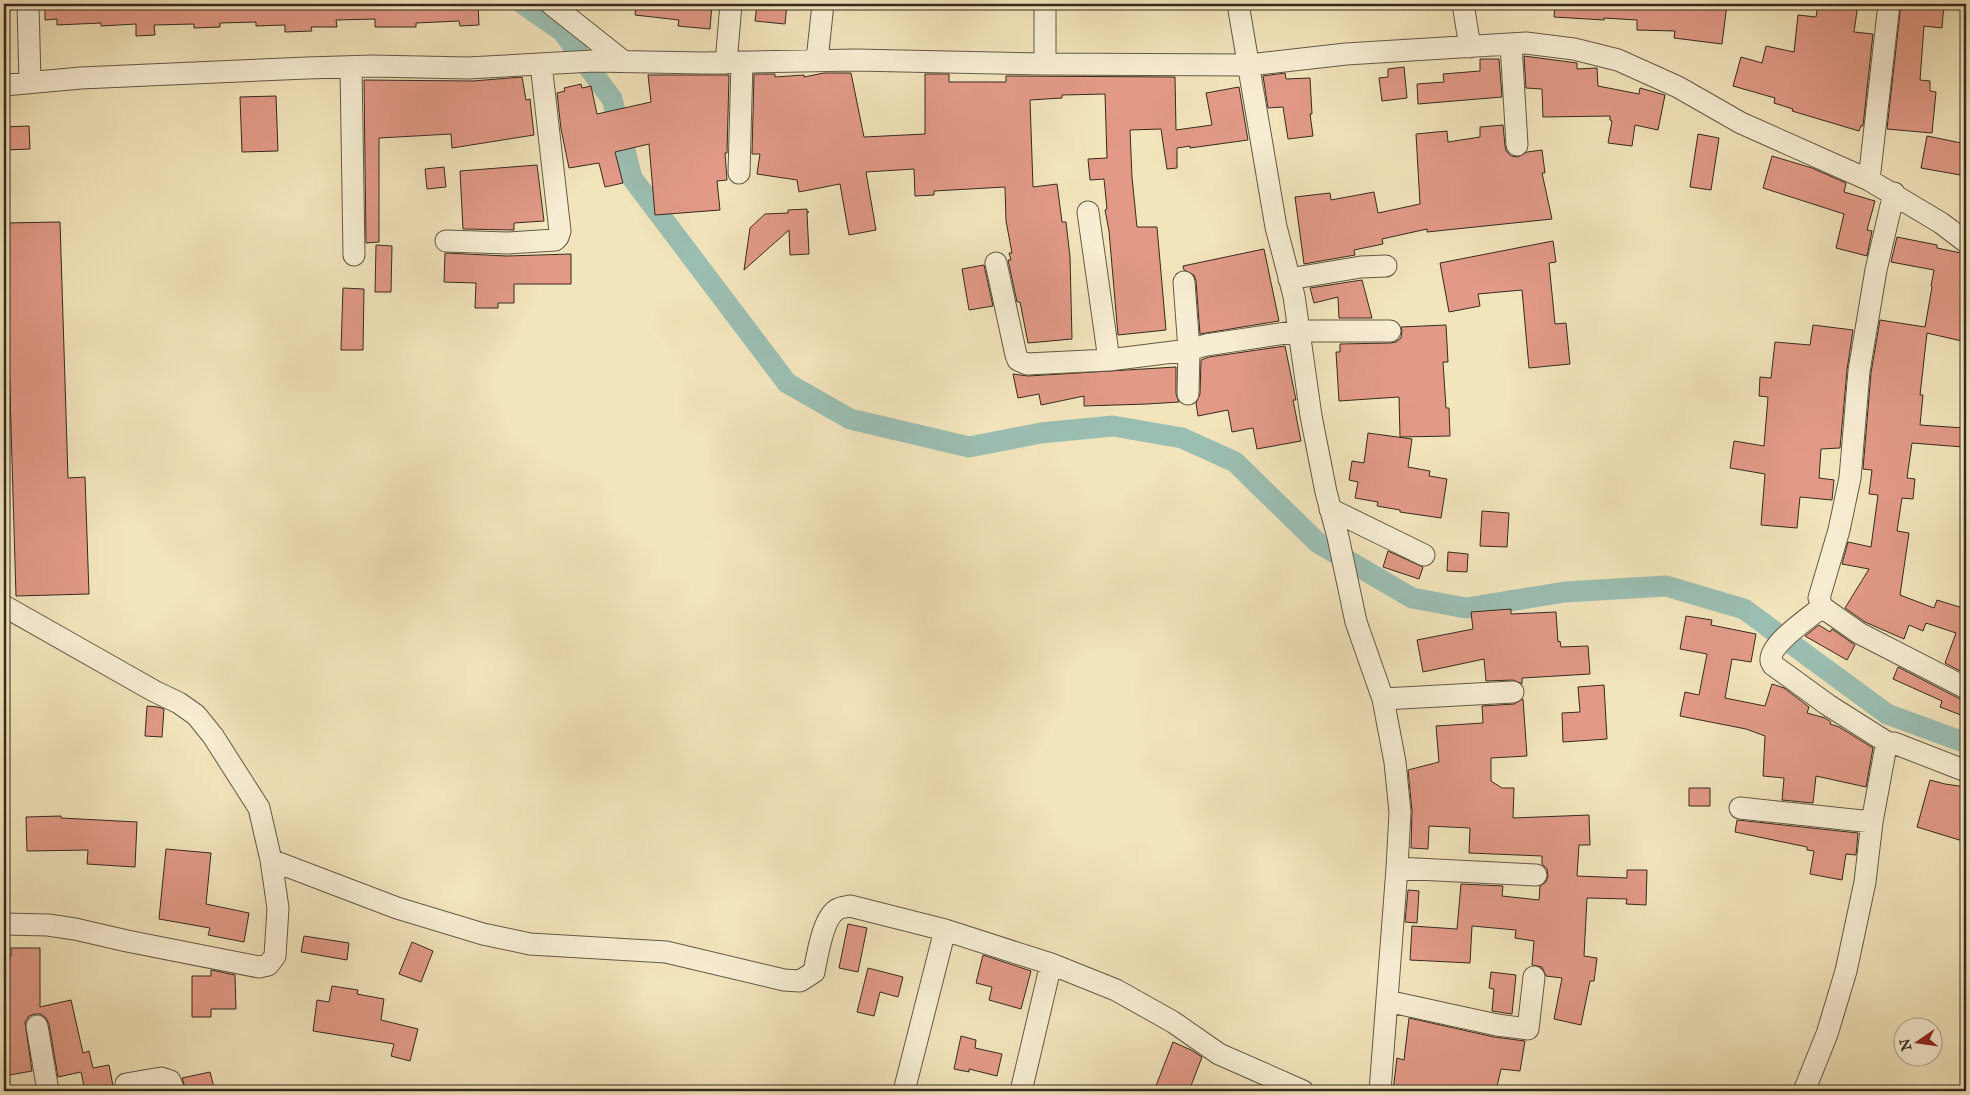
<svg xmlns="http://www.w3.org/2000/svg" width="1970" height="1095" viewBox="0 0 1970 1095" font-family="'IM FELL Great Primer',serif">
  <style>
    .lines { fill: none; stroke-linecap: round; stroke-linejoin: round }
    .canal { stroke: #9bbeb2; stroke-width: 21 }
    .building { fill: #e29a87; stroke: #352b1f }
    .minor-casing { stroke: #645946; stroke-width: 23 }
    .minor { stroke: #f7edd3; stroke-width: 21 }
  </style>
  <rect width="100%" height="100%" fill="#f2e4bb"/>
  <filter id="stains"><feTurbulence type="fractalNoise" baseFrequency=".004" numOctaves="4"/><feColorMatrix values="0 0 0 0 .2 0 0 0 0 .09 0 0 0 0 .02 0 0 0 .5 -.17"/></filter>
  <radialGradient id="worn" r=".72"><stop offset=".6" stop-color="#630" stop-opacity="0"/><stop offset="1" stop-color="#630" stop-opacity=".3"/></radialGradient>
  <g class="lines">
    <path class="canal" d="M523 4 562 31 612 99 632 178 787 383 850 419 969 447 1041 433 1113 426 1182 438 1235 462 1318 543 1412 598 1466 608 1565 592 1666 586 1744 609 1887 714 1966 743"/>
  </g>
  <path class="building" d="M45 4H478L479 25 460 26 459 21 416 23V27H375V19L336 20 337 27H311L312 31 285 32V25L256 26V22L220 23V27L194 28V24L154 25 155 35 136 36V24L101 26V23L57 25V19L45 20Z
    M636 4H712L710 29 678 26 679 20 635 15Z
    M757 4H787L785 24 755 21Z
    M1555 4H1727L1722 44 1674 38 1675 31 1637 30V20L1604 18V20L1554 17Z
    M1818 4H1858L1854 32 1873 34 1863 126H1861L1859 131 1792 111 1793 109 1774 103 1775 98 1733 86 1741 57 1762 63 1766 46 1794 52 1798 15 1816 17Z
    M1901 4H1944L1942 28 1924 26 1920 80 1930 81V91L1936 92 1932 133 1887 129Z
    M1524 56 1577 63V69L1597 68 1598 86 1639 94 1640 88 1665 95 1658 130 1635 125 1632 146 1608 143 1612 121 1610 120V116L1543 117 1542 89 1526 88Z
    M1480 59H1499L1502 97 1418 104 1417 84 1444 82 1443 74 1480 71Z
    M1404 67 1407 98 1382 101 1379 78 1388 77V69Z
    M824 73H851L864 137 925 134V74H949V82H1006V76L1175 77 1176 130 1212 125 1206 93 1239 87 1248 140 1190 148V146L1177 148V168L1167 169 1161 129 1130 130 1132 177 1137 227H1157L1166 330 1118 335 1109 231 1105 210 1107 209 1104 179 1090 180 1088 159 1107 158 1105 94 1062 95V98L1030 100 1033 187 1057 184 1062 222H1066L1070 257 1072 339 1028 343 1020 302H1017L1008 260H1011L1009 253H1012L1006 221 1005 187 934 191V195L915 196 914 169 866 172 876 230 849 235 840 184 799 192 797 180 757 174 760 154H752L754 74H775V77L804 75V77Z
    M1285 73 1286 79 1310 78 1312 114H1310L1313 136 1288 139 1283 107 1268 108 1263 76Z
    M648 75H729L727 153H725L727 180 717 181 720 210 655 215 649 144 615 152 623 183 605 187 599 163 569 168 561 129 557 93 565 91 564 88 581 84 582 88 591 86 597 114 651 102Z
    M522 77 526 100 530 99 534 135 452 148 451 134 379 138V242L366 243 364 80 473 81Z
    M276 96 278 151 242 152 240 97Z
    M1503 125 1505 146 1506 151 1511 156 1518 157 1527 152 1542 150 1545 173H1542L1552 219 1427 232V229L1382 239 1383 244 1354 250 1355 255 1304 264 1295 197 1330 193 1331 200 1374 192 1378 213 1420 204 1416 134 1447 131 1448 142 1480 137V127Z
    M29 126 30 149 4 150V127Z
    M1698 134 1719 138 1711 190 1690 187Z
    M1927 136 1966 144V176L1921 168Z
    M1772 156 1812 168 1846 183 1844 192 1875 201 1867 230 1872 231 1867 256 1836 248 1844 214 1763 188Z
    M537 165 544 221 514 223V230L463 229 460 171Z
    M444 167 446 187 427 189 425 169Z
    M807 209V212H809L807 213 809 254 790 255 789 230 744 270 750 228 765 214 788 213V210Z
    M60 222 68 478 85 477 89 594 16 596 5 223Z
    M1897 237 1937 245V248L1966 254 1962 283 1966 284V342L1927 333 1920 395H1923L1920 425 1964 428 1963 447 1912 443 1907 478 1915 479 1913 499 1902 498 1897 531 1909 533 1900 595 1934 608 1937 600 1966 609V661L1962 672 1945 663 1956 633 1926 623 1923 631 1909 625 1904 639 1865 622 1845 608 1869 569 1842 564 1848 542 1871 547 1878 495 1869 494 1872 470 1863 469 1871 373 1880 320 1925 327 1932 287 1931 286 1934 270 1891 262Z
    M1553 241 1556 262 1549 263 1555 324 1566 323 1570 364 1529 368 1522 290 1478 294 1480 306 1449 312 1440 263Z
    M376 245 392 246 391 292H375Z
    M1264 249 1279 321 1200 334 1196 281 1194 275 1184 270 1183 266Z
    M445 253 507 256 571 254V284H514V303H498V308H475L476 283 444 282Z
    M984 265 993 306 969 310 962 269Z
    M1362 280 1372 318H1339L1338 297 1314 303 1310 288Z
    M343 288 364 289 363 350H341Z
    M1446 325 1448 362H1443L1446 408H1449L1450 436 1400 437 1399 397 1339 401 1336 352H1340V344L1390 343 1396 342 1401 338 1402 331 1401 327Z
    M1813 325 1853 330 1847 370 1840 448 1821 449 1819 478 1834 480 1832 500 1800 497 1797 528 1761 525 1765 474 1730 468 1734 441 1764 446 1768 397 1759 396 1760 377 1771 378 1775 342 1810 345Z
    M1285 346 1296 400H1293L1301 441 1257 449 1253 428 1232 432 1228 410 1198 416 1196 403 1200 394 1201 360 1209 357Z
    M1176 367V394L1179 402 1147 404 1084 406V396L1041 405 1039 394 1018 398 1013 374 1028 376Z
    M1368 433 1412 439 1408 467 1430 471 1429 476 1447 479 1441 518 1400 512V510L1377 506 1378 502 1355 498 1358 482 1349 480 1352 461 1364 463Z
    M1482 511 1509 513 1507 547 1480 546Z
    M1388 551 1423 567 1419 579 1383 567Z
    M1448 552 1468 554 1467 572 1447 571Z
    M1511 609V614L1556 612 1558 642 1560 641 1561 647 1588 646 1590 674 1522 678V684L1513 680 1486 681 1484 659 1423 672 1417 640 1473 629 1471 612Z
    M1686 616 1712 620 1711 625 1756 634 1751 662 1732 659 1725 698 1765 706 1772 684 1784 688 1809 707 1807 713 1825 718 1831 722 1830 724 1839 727 1873 748 1866 787 1816 776 1813 803 1782 800 1784 778 1763 776 1765 736 1746 729 1680 716 1685 692 1699 695 1707 654 1680 649Z
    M1819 625 1830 632 1832 629 1855 645 1847 660 1805 636Z
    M1898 667 1960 699 1966 700V717L1940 707 1942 701 1893 679Z
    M1604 685 1607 739 1563 742 1562 713 1580 712 1578 687Z
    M1523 699 1527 756 1491 758V781L1502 788H1514L1513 818 1589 815 1590 845H1579L1577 876 1627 878V870H1647L1646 905 1626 904 1627 899 1587 898 1584 956 1597 958 1594 981H1590L1581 1025 1554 1019 1562 978 1546 976 1542 967 1532 965 1534 941 1515 938 1516 930 1472 926 1470 963 1410 960 1412 926 1457 929 1461 884 1503 886 1502 896 1539 900 1540 886 1546 882 1548 876 1547 869 1542 864V856L1469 853 1470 828 1429 826 1428 849 1411 848 1412 811 1408 770 1439 762 1436 726 1483 723 1482 706 1514 704Z
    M147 706 158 707 164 709 162 737 145 736Z
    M1930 780 1945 784 1966 787V842L1917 827Z
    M1689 788H1710V806H1689Z
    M61 816V818L137 822 135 867 87 864 88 850 27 851 26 817Z
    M1737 820 1858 833 1856 855 1846 854 1842 880 1810 874 1814 851 1807 850V847L1735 832Z
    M166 849 211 853 206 904 249 913 244 942 208 935 210 928 159 919Z
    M1408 890 1419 891 1417 923 1405 922Z
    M848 924 867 928 858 972 839 968Z
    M304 936 349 943 347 960 301 952Z
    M412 942 433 951 421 982 399 974Z
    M11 948H40V1007L71 1000 83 1053 89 1051 93 1068 109 1065 114 1091H85L81 1072 58 1077 49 1024 46 1018 41 1014H35L29 1016 25 1022 32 1071 4 1076V956H11Z
    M983 955 1031 971 1021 1009 989 1000 992 987 976 983Z
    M868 968 903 977 898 997 880 992 874 1016 857 1012Z
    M211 970 235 975 236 1009H211V1017H192V976H211Z
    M1491 972 1516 975 1512 1014 1492 1011 1494 989 1489 988Z
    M332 986 358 990 357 994 384 999 381 1020 418 1029 410 1061 391 1056 394 1044 313 1031 317 1000 329 1002Z
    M1409 1018 1494 1037 1525 1041 1520 1071 1501 1069 1496 1091H1393L1397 1058 1404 1060Z
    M961 1036 976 1040 975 1048 1002 1054 997 1076 969 1069V1072L954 1069Z
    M1173 1042 1191 1050 1202 1057 1189 1091H1154Z
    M210 1072 215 1091H186L182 1078Z"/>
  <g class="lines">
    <g class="minor-casing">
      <path id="minor" d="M28 4 30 82
        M551 4 623 61
        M1238 4 1276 227 1294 296 1311 416 1326 492 1338 537 1356 622 1383 699 1395 762 1400 812 1397 868 1380 1091
        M1463 4 1470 47
        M1511 44 1517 145
        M817 60 823 4
        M726 63 731 4
        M1045 64V4
        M351 67 354 255
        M4 85 81 78 307 68 372 66 468 68 593 61 703 63 856 60 1045 64 1249 65 1346 54 1526 43 1574 49 1618 60 1678 87 1741 123 1869 180 1941 223 1966 242
        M739 173 742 62
        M1869 180 1889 4
        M1894 193 1876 270 1859 371 1850 478 1839 530 1819 598 1822 607 1859 633 1966 688
        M1088 212 1109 360
        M446 241 507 243 555 240 558 237 560 231 541 64
        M996 263 1016 355 1018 360 1027 364 1109 360 1189 350 1206 345 1299 331H1390
        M1289 279 1361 267 1386 266
        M1184 282 1189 350 1188 394
        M1330 509 1424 555
        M4 606 154 691 179 703 196 715 213 736 259 808 271 860 397 908 483 934 530 944 666 952 784 980 800 981 814 972C817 957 823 916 838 909 841 907 846 907 850 906L945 930 1051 964 1116 990 1173 1022 1219 1054 1303 1091
        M1822 607C1809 618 1769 644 1771 661L1773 665 1828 705 1888 743
        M1383 699 1513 692
        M1740 808 1872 822
        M1397 868 1536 875
        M4 924 48 925 75 929 127 941 259 967 268 965 275 956 278 908 271 860
        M1387 1001 1497 1025 1528 1029 1534 977
        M37 1026 48 1091
        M126 1084 161 1078 170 1081 174 1091
        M904 1091 945 930
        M1021 1091 1051 964
        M1804 1091 1827 1034 1846 971 1865 882 1872 822 1886 746 1888 743H1894L1966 771"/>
    </g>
    <use href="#minor" class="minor"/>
  </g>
  <rect width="1970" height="1095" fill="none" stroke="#f2e4bb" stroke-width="20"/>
  <rect x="5" y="5" width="1960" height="1085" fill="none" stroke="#352b1f" stroke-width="2.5"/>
  <rect x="10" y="10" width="1950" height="1075" fill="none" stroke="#352b1f"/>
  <g transform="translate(1918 1042) rotate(257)"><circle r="24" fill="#f7edd3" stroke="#a99f8b"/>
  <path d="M0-4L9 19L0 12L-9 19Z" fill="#8f2418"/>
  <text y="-8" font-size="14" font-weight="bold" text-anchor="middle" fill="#352b1f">N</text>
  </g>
  <rect width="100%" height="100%" filter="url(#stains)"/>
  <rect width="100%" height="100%" fill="url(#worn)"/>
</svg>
